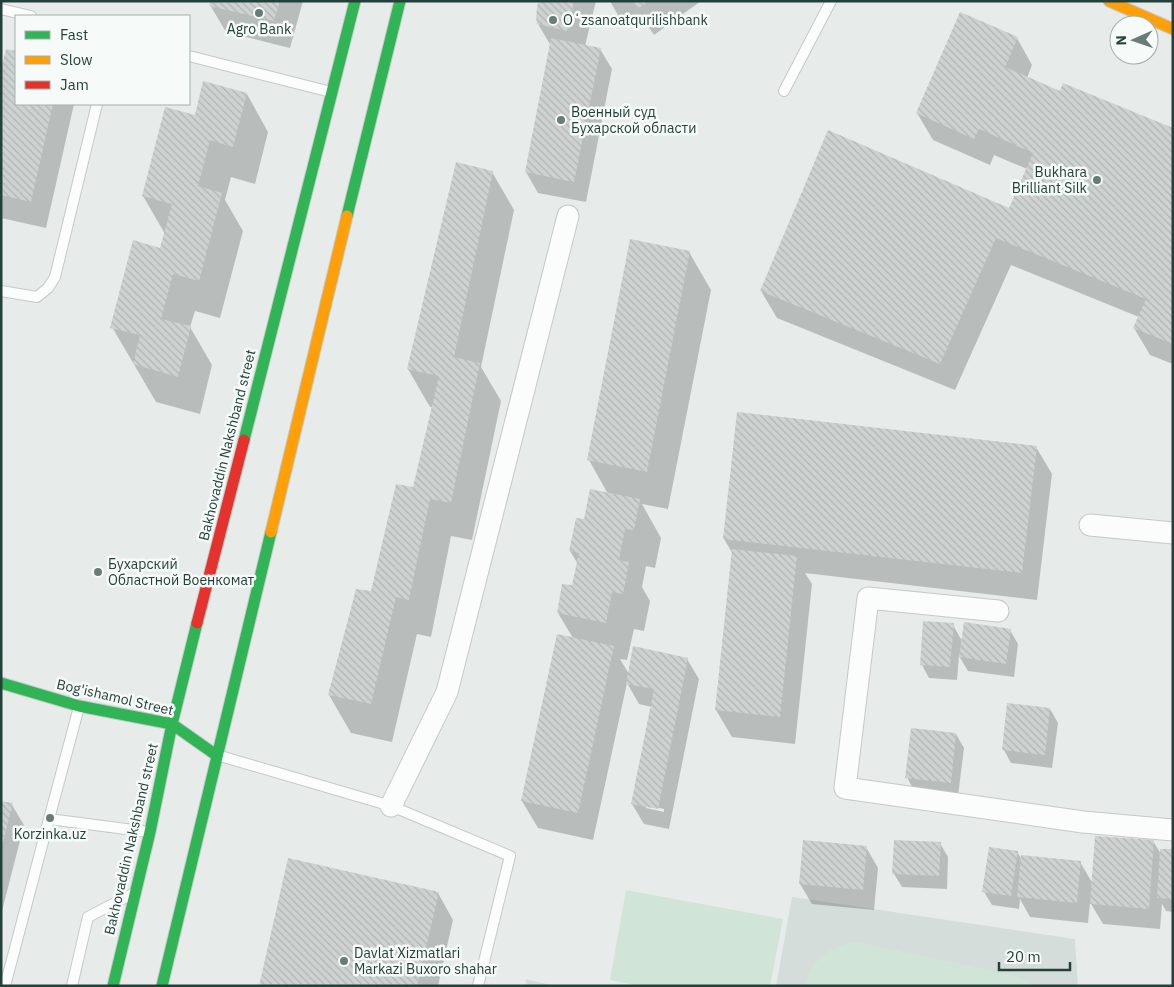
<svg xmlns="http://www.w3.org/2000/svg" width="1174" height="987" viewBox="0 0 1174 987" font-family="'IBM Plex Sans',sans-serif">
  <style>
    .built { fill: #d5ddda }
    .grass { fill: #d0e5d8 }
    .shadow { fill: #0003; fill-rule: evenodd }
    .building { fill: url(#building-back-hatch) }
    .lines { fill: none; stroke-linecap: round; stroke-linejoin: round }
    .lane-casing { stroke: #c4c9c7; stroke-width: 12 }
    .street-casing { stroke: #c4c9c7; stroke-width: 23 }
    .fast-casing { stroke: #c2cac7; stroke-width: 13 }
    .slow-casing { stroke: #c2cac7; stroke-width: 13 }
    .jam-casing { stroke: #c2cac7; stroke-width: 13 }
    .lane { stroke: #fbfcfc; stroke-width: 10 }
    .street { stroke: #fbfcfc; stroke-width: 21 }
    .fast { stroke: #30b455; stroke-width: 11 }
    .slow { stroke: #ff9f0a; stroke-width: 11 }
    .jam { stroke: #e5322d; stroke-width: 11 }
    .poi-dot { fill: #687c78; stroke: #f6faf8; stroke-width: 2 }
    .labels { text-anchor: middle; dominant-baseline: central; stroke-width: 5; stroke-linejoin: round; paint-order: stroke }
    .poi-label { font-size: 14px; fill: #24403a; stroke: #f6faf8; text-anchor: start }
    .street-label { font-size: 14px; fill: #24403a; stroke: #f6faf8 }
  </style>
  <defs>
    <pattern id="building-back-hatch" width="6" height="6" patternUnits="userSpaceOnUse" patternTransform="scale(1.25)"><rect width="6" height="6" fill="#ced3d1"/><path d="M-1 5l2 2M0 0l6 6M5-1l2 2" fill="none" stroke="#b1b6b4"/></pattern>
  </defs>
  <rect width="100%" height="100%" fill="#e7ecea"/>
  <path class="built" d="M792 897 1075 939 1078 986H776Z
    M526 979 555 986H525Z"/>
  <path class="grass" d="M626 890 783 919 770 986H640L610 980Z
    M857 942 1020 977 1033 986H806C813 957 830 946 857 942Z"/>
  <path class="shadow" d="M212 1H303L290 48 226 32 210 5Z
    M540 1H596L585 46 600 49 612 69 586 202 538 193 526 172 551 46 538 24Z
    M610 1H701L654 35 642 17 624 26Z
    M1017 38 1032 65 1027 78 1061 92 1173 129V364L1150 355 1134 328 1139 317 1011 265 955 390 777 318 761 291 1010 210 1027 169 994 155 990 165 933 140 917 113Z
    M7 50 16 52V104H74L46 228 1 218V75Z
    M247 94 268 132 255 184 231 177 225 200 243 231 220 318 195 311 190 327 212 365 200 414 156 402 112 327 161 249 165 234 143 196 196 116Z
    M492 172 514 210 481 367 501 401 472 540 451 536 431 637 417 634 392 742 351 733 329 695 414 489 433 407H430L408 369Z
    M689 252 711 290 668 509 642 504 661 538 655 568 646 566 642 587 650 601 644 631 634 629 627 660 620 659 629 674 687 659 699 679 669 829 644 824 632 804 652 707 639 704 627 683 593 840 538 828 522 801 573 638 558 613 573 587 578 564 570 551 585 521 608 494 589 460ZM646 805 664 809V812L646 808Z
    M1036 447 1052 474 1037 600 805 573 812 584 795 744 732 737 716 710 733 554 724 539Z
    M953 625 962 641 1010 630 1018 644 1014 677 968 671 959 656 957 680 929 678 922 665Z
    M1050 709 1058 723 1052 768 1011 763 1004 750Z
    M956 734 964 748 958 796 914 791 907 777Z
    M1 802 12 805 24 825 1 915Z
    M1153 841 1161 854 1173 851V912L1166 911 1162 904 1160 929 1103 924 1090 902 1088 923 1030 917 1020 899 1019 909 992 905 984 892 1017 852 1022 860 1080 862 1093 884Z
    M940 843 948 857 947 889 902 887 894 874Z
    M866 847 878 868 874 910 812 904 800 884Z
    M438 893 453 920 438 986H260Z"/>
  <path class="building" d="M210 1H280L274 21 209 6Z
    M538 1H574L567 31 537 24 536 16Z
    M632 1H649L637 9Z
    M960 12 1018 37 1005 67 1060 91 1063 83 1173 128V344L1133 328 1146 299 996 238 940 364 760 291 828 130 1009 208 1033 153 979 129 974 139 916 113Z
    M551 38 601 48 574 182 525 172Z
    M6 49 16 51V104H53L31 202 1 195V70Z
    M203 81 247 93 233 147 210 140 198 186 222 193 199 281 173 274 161 319 191 326 178 377 133 364 140 335 110 328 133 240 160 248 172 204 142 196 165 107 195 115Z
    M456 162 493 171 454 357 480 363 451 503 430 499 409 600 396 597 371 704 328 695 356 589 371 591 396 484 413 487 439 376 407 369Z
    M630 239 690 251 647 472 587 460Z
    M737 412 1037 446 1022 573 723 539Z
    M590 489 640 499 634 530 625 529 619 560 629 562 623 594 612 592 606 623 557 613 562 584 572 585 579 553 569 551 576 518 584 519Z
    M732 549 797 556 780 717 715 710Z
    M923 621 954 623 950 667 920 665Z
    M964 622 1011 629 1006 664 959 657Z
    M557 634 614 646 578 813 521 801Z
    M633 646 688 658 658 809 631 804 654 689 626 684Z
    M1007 703 1050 708 1045 755 1002 750Z
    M911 728 956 733 951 783 905 778Z
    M1 801 13 803 2 846H1Z
    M1095 836 1154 840 1149 909 1090 904Z
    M803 840 867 846 863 890 799 884Z
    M894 840 941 842 939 876 892 874Z
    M989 847 1018 851 1011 896 982 892Z
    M1160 849H1173V899L1157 898Z
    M1021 855 1081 861 1077 903 1017 897Z
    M288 858 439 892 417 986H259Z"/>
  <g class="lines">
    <g class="lane-casing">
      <path id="lane" d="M1 9 31 16
        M189 56 331 92
        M784 91 831 1
        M1 291 37 297 48 288 55 277 97 104
        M217 755 391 806 510 856 478 986
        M49 819 79 707
        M5 986 49 819 149 832
        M72 986 88 917 132 894"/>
    </g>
    <g class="street-casing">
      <path id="street" d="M1090 525 1173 533
        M998 611 868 598 845 788 1083 822 1173 830
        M391 806 447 692 568 216"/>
    </g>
    <g class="fast-casing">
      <path id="fast" d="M347 216 400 1
        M244 440 355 1
        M1 683 79 706 172 724 216 755
        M113 986 150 832 172 724 197 623
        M162 986 271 532"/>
    </g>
    <g class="slow-casing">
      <path id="slow" d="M1109 1 1173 29
        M271 532 347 216"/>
    </g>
    <g class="jam-casing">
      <path id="jam" d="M197 623 244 440"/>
    </g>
    <use href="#lane" class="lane"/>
    <use href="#street" class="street"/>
    <use href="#fast" class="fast"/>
    <use href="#slow" class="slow"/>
    <use href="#jam" class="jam"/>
  </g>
  <g class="poi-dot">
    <circle cx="259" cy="13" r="5"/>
    <circle cx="553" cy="20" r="5"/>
    <circle cx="561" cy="120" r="5"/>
    <circle cx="1097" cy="180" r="5"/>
    <circle cx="98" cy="572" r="5"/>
    <circle cx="50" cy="818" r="5"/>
    <circle cx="344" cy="961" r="5"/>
  </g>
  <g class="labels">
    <g class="poi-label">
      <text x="563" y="20">Oʻzsanoatqurilishbank</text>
      <text x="259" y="29" text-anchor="middle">Agro Bank</text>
      <text x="571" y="112">Военный суд<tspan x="571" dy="16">Бухарской области</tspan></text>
      <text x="1087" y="172" text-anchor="end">Bukhara<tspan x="1087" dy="16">Brilliant Silk</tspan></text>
      <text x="108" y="564">Бухарский<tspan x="108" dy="16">Областной Военкомат</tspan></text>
      <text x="50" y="834" text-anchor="middle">Korzinka.uz</text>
      <text x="354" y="953">Davlat Xizmatlari<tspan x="354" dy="16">Markazi Buxoro shahar</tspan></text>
    </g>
    <g class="street-label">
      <text transform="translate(227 445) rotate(-76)">Bakhovaddin Nakshband street</text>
      <text transform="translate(115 697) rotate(13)">Bog'ishamol Street</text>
      <text transform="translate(131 839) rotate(-77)">Bakhovaddin Nakshband street</text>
    </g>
  </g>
  <rect width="1174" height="987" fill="none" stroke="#24403a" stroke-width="5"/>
  <rect x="15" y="15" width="175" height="90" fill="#f6faf8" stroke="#a2b0ac"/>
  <rect x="25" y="31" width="25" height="8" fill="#30b455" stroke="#a2b0ac"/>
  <text x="60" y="40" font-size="15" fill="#24403a">Fast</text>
  <rect x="25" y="56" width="25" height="8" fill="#ff9f0a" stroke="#a2b0ac"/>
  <text x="60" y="65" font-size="15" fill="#24403a">Slow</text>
  <rect x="25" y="81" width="25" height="8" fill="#e5322d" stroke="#a2b0ac"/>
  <text x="60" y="90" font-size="15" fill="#24403a">Jam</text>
  <g transform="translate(1134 40) rotate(268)"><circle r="24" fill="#f6faf8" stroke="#a2b0ac"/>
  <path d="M0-4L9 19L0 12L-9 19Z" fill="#687c78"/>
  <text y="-8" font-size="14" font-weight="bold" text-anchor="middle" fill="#24403a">N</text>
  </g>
  <path d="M999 962v8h71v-8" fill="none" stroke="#24403a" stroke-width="2.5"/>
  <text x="1006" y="962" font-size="15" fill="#24403a" stroke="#f6faf8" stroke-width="4" paint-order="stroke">20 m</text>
</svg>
